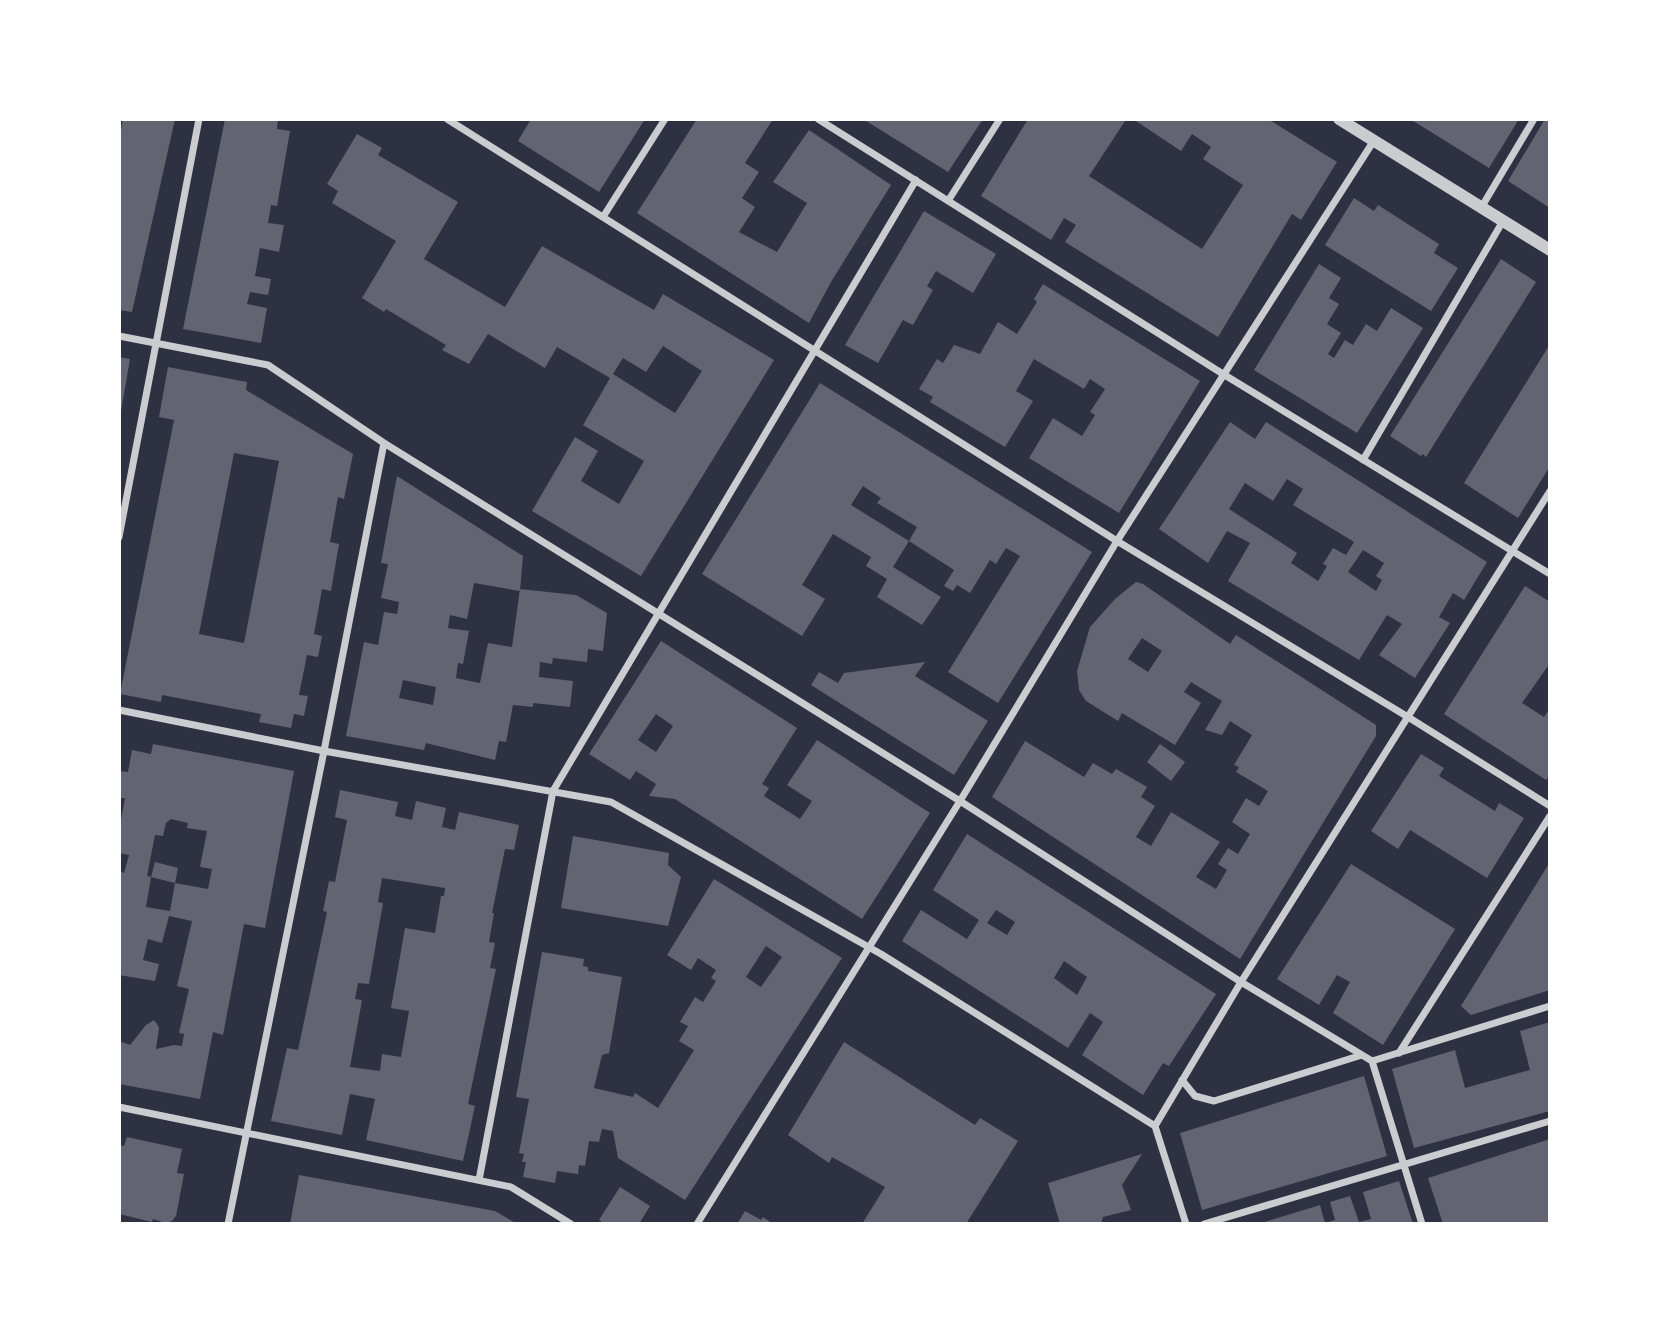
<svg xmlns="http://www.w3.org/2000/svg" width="1669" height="1343" viewBox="0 0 1669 1343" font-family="Rubik,sans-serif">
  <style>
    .building { fill: #626471; fill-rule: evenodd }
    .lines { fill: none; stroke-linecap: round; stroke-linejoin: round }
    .minor { stroke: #caccd0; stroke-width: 7 }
    .tertiary { stroke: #caccd0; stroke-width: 12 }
  </style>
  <rect width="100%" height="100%" fill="#2d3142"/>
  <path class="building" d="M123 119H175L132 312 119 310V140Z
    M225 119H278L277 129 290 131 277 206 271 205 268 223 284 225 279 252 260 248 255 276 271 279 268 295 250 292 247 304 267 308 261 343 183 329Z
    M531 119 577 120 645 119 599 192 518 141Z
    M697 119H773L745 163 759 172 742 198 755 207 739 232 777 252 807 203 773 182 809 130 891 185 831 282 809 323 637 213Z
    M863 119H983L948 172Z
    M1028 119 1125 121 1089 176 1202 249 1243 185 1203 159 1211 147 1192 134 1181 151 1133 119H1268L1337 162 1301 220 1292 214 1218 337 1065 242 1076 225 1064 218 1051 240 981 196Z
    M1414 119H1519L1489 168 1423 127 1413 121Z
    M1545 119H1550V208L1508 181Z
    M357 134 382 148 378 155 458 202 424 259 505 307 542 246 654 310 663 294 774 360 641 576 532 511 575 437 598 451 581 481 619 504 644 461 583 425 610 378 557 347 545 368 488 334 469 364 442 350 446 345 386 309 384 312 362 298 396 241 332 203 338 191 327 184ZM663 346 702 371 675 413 613 374 623 358 646 372Z
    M1354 198 1374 211 1378 205 1439 244 1434 253 1458 268 1431 311 1325 245Z
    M924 211 996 254 973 293 936 271 927 286 933 290 913 325 903 320 878 363 845 345Z
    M1501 259 1536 282 1426 457 1423 454 1421 456 1390 436Z
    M1319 264 1341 278 1329 298 1339 304 1327 324 1341 333 1328 354 1334 358 1345 340 1353 345 1366 324 1377 331 1391 308 1423 328 1357 433 1254 370Z
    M1043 284 1200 381 1119 513 1029 458 1053 418 1082 436 1095 415 1090 412 1105 389 1090 379 1084 389 1034 359 1016 391 1033 401 1005 447 930 402 933 397 919 389 937 359 943 363 954 345 980 354 998 322 1017 334 1037 302 1034 299Z
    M1550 344V466L1518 518 1464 483Z
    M119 357 130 359 120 417H119Z
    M168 367 247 382 246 390 353 454 344 499 338 497 330 542 339 544 331 591 322 589 314 634 322 636 318 657 307 655 299 695 308 696 304 716 294 714 291 728 259 722 261 714 162 695 161 702 120 694 174 420 159 417ZM234 453 279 461 244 643 199 634Z
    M820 383 1092 552 998 703 948 672 1020 556 1006 548 996 564 990 560 970 593 957 585 953 591 944 586 954 570 909 541 917 527 877 503 881 498 863 486 851 505 909 541 893 567 941 597 922 625 877 597 887 579 866 566 871 557 833 534 802 585 825 599 802 636 702 574Z
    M1230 422 1255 439 1266 422 1487 562 1464 600 1453 593 1439 617 1450 623 1415 678 1379 655 1402 624 1387 615 1359 660 1228 581 1250 543 1227 531 1208 563 1159 529ZM1287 479 1303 489 1293 505 1354 542 1346 555 1333 548 1323 564 1327 566 1318 581 1291 563 1297 553 1229 509 1245 483 1273 501ZM1363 550 1384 563 1376 576 1382 580 1376 591 1348 572Z
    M397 476 523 556 520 591 474 583 467 619 450 615 448 628 469 631 463 664 458 663 456 678 480 683 488 643 512 647 520 589 576 595 607 613 603 651 588 649 587 662 553 658 552 664 540 662 539 677 573 681 570 707 533 703V707L513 705 506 742 499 741 495 760 426 743 424 750 346 736 364 642 378 645 384 612 397 614 399 602 381 598 388 564 381 563ZM403 680 436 687 433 705 399 698Z
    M1136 582 1143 584 1230 644 1236 635 1376 725V736L1240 959 992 797 1025 741 1084 777 1093 763 1112 774 1116 769 1147 787 1141 797 1155 806 1136 837 1151 846 1171 812 1220 842 1196 877 1216 889 1227 870 1218 864 1228 848 1238 854 1250 834 1232 822 1246 798 1259 806 1268 791 1236 772 1239 767 1234 765 1252 735 1230 721 1222 735 1205 730 1222 701 1191 682 1184 692 1201 703 1175 745 1122 713 1118 721 1086 701 1079 690 1077 671 1090 627 1115 599ZM1142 638 1162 651 1148 672 1128 659Z
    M1525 586 1550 602V663L1522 703 1544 717 1550 708V774L1546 780 1444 714Z
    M661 641 797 728 762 784 769 788 764 796 800 819 812 801 787 785 817 740 930 813 862 919 675 799 649 796 656 784 636 771 630 780 589 754ZM656 714 673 726 656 752 638 740Z
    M925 662 915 676 988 721 954 775 811 685 819 672 838 683 844 673Z
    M153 744 294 771 265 928 244 924 223 1035 213 1032 200 1099 119 1084V1041L130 1045 146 1025 154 1020 157 1024 159 1028 156 1049 174 1045 182 1046 184 1034 179 1033 189 989 177 986 192 921 169 916 162 943 148 939 143 960 159 964 155 981 119 975V871L124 873 129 855 119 853V831L125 798H119V771L128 772 132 750 151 754ZM171 819 188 823 187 828 207 831 200 867 212 869 208 889 175 883 170 911 146 907 151 877 147 876 155 835 163 836 166 823Z
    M1160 744 1185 762 1171 781 1147 762Z
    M1421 754 1444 768 1439 776 1495 811 1499 803 1524 818 1487 878 1410 830 1398 849 1371 831Z
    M340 790 398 802 395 816 412 820 416 801 446 808 442 827 455 830 459 812 519 825 514 850 505 849 492 913H494L489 942 495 943 490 968 496 969 468 1104 475 1106 463 1161 366 1140 375 1099 350 1094 342 1135 271 1121 287 1048 298 1050 327 912 323 911 329 881 335 882 347 820 335 817ZM382 878 445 888 444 896H441L435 933 405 928 391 1008 409 1011 401 1057 382 1054 380 1071 350 1067 362 1000 355 999 358 983 369 984 383 903 378 902Z
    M967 834 1216 994 1169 1066 1163 1063 1143 1095 1082 1055 1103 1022 1090 1013 1068 1048 902 941 921 910 967 939 979 920 933 890ZM996 910 1015 922 1007 935 987 923ZM1064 961 1087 977 1077 995 1054 978Z
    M573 836 669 853 668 865 681 877 668 926 561 908Z
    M155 862 178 868 175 883 151 877Z
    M1550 862V990L1471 1015 1461 1006Z
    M1351 864 1455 929 1383 1045 1333 1013 1350 982 1337 975 1319 1005 1277 979Z
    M714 879 842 958 685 1200 618 1158 613 1131 602 1129 599 1142 589 1141 585 1166 579 1165 578 1174 557 1171 555 1183 523 1177 526 1162H522L524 1154 519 1153 529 1099 516 1097 542 952 584 959 583 966 588 967V971L622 977 609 1053 602 1055 594 1088 633 1097 635 1093 658 1108 694 1050 679 1041 688 1026 680 1022 695 997 703 1002 716 981 711 978 716 970 698 958 691 970 667 955ZM766 946 782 957 761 987 746 977Z
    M1550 1022V1111L1414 1148 1392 1069 1455 1050 1465 1088 1530 1070 1520 1031Z
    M844 1042 975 1125 980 1118 1018 1141 966 1224H862L885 1187 832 1157 829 1163 788 1135Z
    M1364 1076 1387 1156 1202 1210 1180 1133Z
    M127 1137 182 1149 177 1173 184 1174 176 1216 172 1221 166 1223 153 1219 152 1222 119 1214V1145L124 1146Z
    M1550 1139V1224H1443L1428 1178Z
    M1142 1154 1122 1185 1131 1210 1103 1217 1101 1224H1060L1048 1183Z
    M299 1175 495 1211 517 1224H290Z
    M1399 1181 1413 1224H1258L1320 1205 1325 1223 1335 1220 1330 1202 1350 1196 1359 1222 1371 1219 1363 1192Z
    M620 1187 650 1206 639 1224H605L599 1220Z
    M745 1211 761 1220 763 1217 773 1224H737Z"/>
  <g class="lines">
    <path class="minor" d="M447 119 1117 541 1408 717 1550 806
      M818 119 1223 374 1550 574
      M948 201 1000 119
      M1481 208 1534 119
      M603 217 665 119
      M119 336 268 365 384 443 960 801 1241 982 1372 1061
      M1363 460 1503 221
      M119 537 199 119
      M119 710 324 751 611 802 881 954 1155 1126
      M1399 1053 1550 816
      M1372 1061 1550 1006
      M1372 1061 1422 1224
      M1182 1080 1195 1096 1214 1101 1362 1055
      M119 1107 511 1187 571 1224
      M1155 1126 1241 982 1550 491
      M1155 1126 1186 1224
      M479 1180 553 791 916 180
      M228 1224 324 751 384 443
      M697 1224 960 801 1117 541 1373 142
      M1204 1224 1550 1121"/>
    <path class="tertiary" d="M1339 119 1550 250"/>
  </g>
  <rect width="1669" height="1343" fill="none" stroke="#ffffff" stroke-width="242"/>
</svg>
